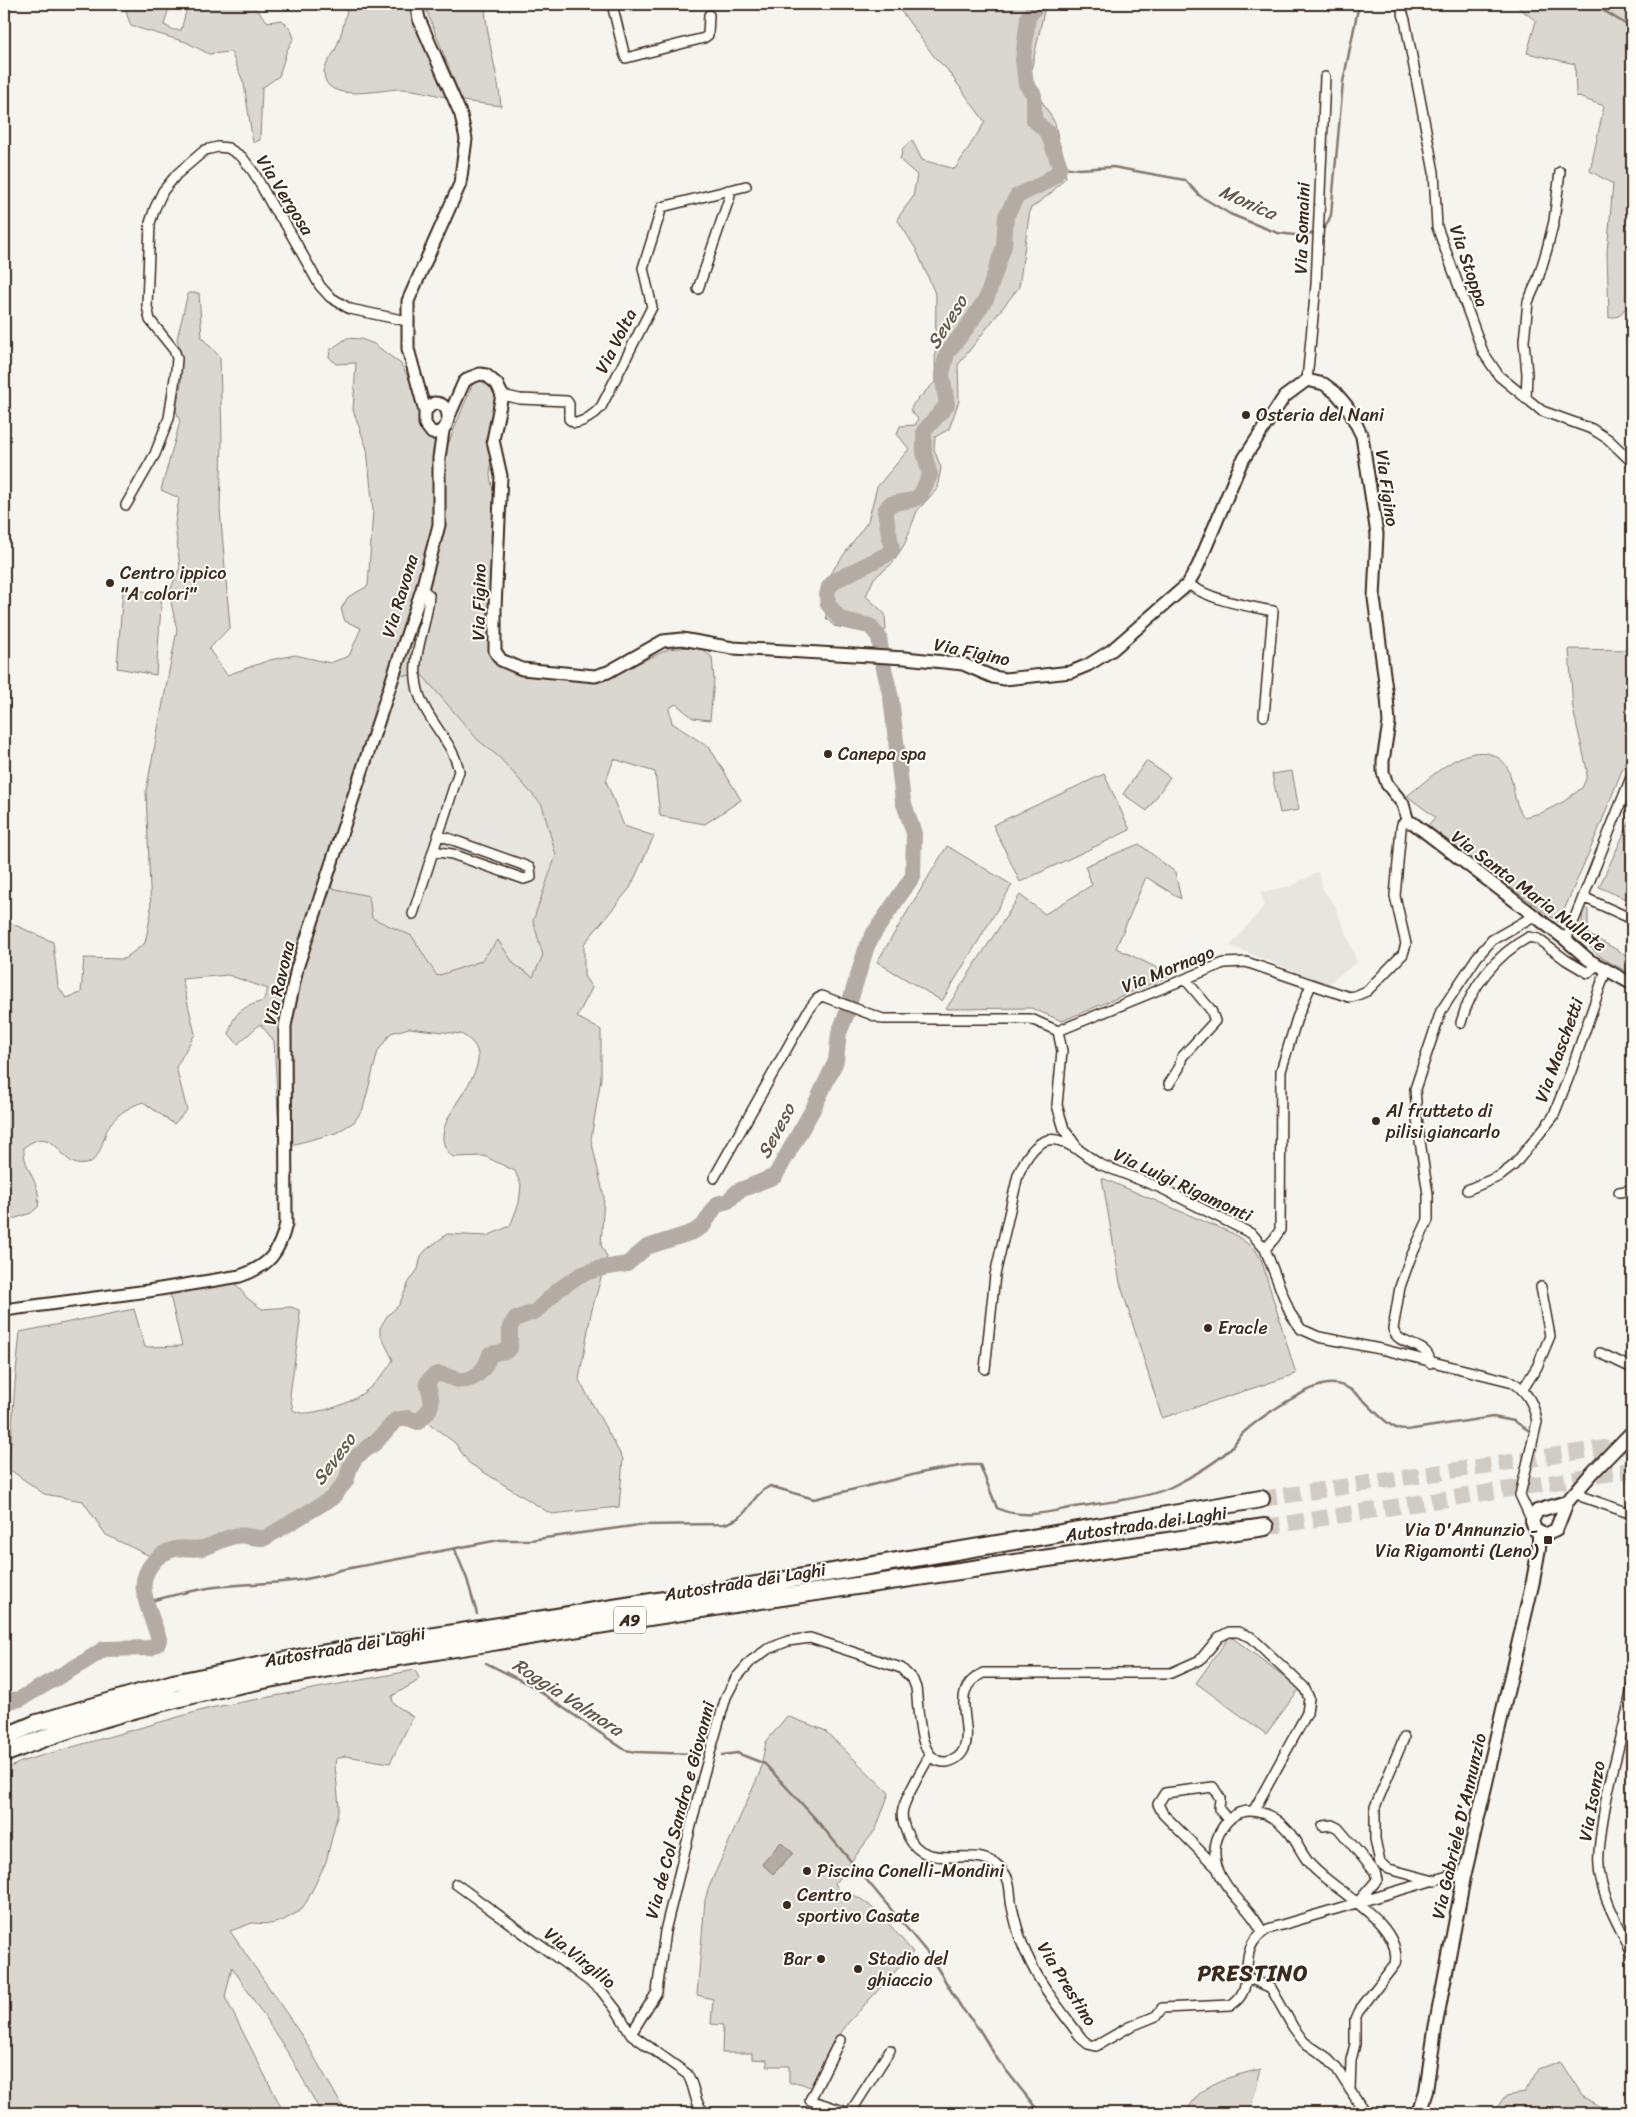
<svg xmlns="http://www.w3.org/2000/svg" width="1636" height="2117" viewBox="0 0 1636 2117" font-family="Sriracha,sans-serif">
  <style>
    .built { fill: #e7e5df }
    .green { fill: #dad6d0; stroke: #8a8077; fill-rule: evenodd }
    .water { fill: #b4aca4; stroke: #84786e }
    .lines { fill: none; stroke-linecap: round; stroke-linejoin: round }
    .stream { stroke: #84786e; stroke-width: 2.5 }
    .river { stroke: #b4aca4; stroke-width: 16 }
    .motorway-tunnel { stroke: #d0ccc4; stroke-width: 16; stroke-dasharray: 16 8; stroke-linecap: butt }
    .minor-casing { stroke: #3b2a1e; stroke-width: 12 }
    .tertiary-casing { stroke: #3b2a1e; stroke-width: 15 }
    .secondary-casing { stroke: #3b2a1e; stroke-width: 16 }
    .motorway-casing { stroke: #3b2a1e; stroke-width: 20 }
    .minor { stroke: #fdfcf7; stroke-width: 9 }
    .tertiary { stroke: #fdfcf7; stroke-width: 11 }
    .secondary { stroke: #fdfcf7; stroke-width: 12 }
    .motorway { stroke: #fdfcf7; stroke-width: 16 }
    .poi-dot { fill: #3b2a1e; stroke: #fdfcf7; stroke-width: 2 }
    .labels { text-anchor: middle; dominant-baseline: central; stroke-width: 4; stroke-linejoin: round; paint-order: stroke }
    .shield { fill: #fdfcf7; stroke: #75695f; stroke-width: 1 }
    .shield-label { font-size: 16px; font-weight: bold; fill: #3b2a1e }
    .street-label { font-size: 18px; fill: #3b2a1e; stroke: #fdfcf7 }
    .poi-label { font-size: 18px; fill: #3b2a1e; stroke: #fdfcf7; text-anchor: start }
    .water-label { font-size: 19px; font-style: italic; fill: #65584d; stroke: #fdfcf7 }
    .district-label { font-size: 22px; font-weight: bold; letter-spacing: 1px; fill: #3b2a1e; stroke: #fdfcf7 }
  </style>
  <rect width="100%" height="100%" fill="#f5f4ee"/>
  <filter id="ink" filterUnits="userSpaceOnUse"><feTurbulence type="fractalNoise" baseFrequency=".02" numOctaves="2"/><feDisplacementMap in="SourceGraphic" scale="10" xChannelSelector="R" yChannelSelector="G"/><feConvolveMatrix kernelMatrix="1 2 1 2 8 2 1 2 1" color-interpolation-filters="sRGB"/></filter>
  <g filter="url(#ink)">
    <path class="built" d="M398 675 423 676 478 740 500 758 542 805 556 855 533 921 543 955 533 978 514 964 498 940 481 961 437 976 412 936 372 918 330 889Z
      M1318 872 1324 891 1335 905 1357 962 1328 984 1230 946 1264 906 1261 892 1291 886Z"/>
    <path class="green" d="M127 4H170L164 25 174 30H181L188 4H251L268 22 282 20 290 28 294 38 287 50 279 76 262 88 260 140 253 143 244 84 231 52 209 54 186 42 131 26 126 12Z
      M348 4H410L412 15 446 97C431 94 415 89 400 89 382 89 323 105 324 72 325 63 333 56 336 48 342 34 345 19 348 4Z
      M424 4H485C486 39 498 72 501 106L462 101Z
      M894 4H1052L1044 11 1029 80 1055 123 1066 177 1051 193 1030 209 1019 287 958 365 959 401 949 429 935 437 934 449 941 468 937 489 917 511 905 543 893 563 874 578 866 596 885 614 886 630 872 634 834 626 826 618 825 581 868 521 877 487 909 449 897 434 900 426 915 425 918 419 910 410 914 403 935 382 936 296 916 249 897 219 913 197 917 175 900 160 903 148 912 140 922 160 955 169 985 122 946 68 936 59 904 15Z
      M1514 4H1632V300L1619 316 1609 318 1607 252 1613 184 1590 171 1604 106 1576 96 1575 64 1527 53 1536 21Z
      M188 293H199L202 338 220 357 222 441 220 509 230 627 209 649 227 675 270 660 295 655 330 663 349 656 361 628 345 621 341 609 348 597 368 586 373 510 367 449 353 410 356 363 336 364 329 357 330 350 347 338 361 339 374 344 401 364 446 449 472 385 481 380 493 387 497 397 490 475 494 497 491 656 518 674 597 682 669 649 698 646 712 657 714 680 710 720 693 718 676 704 669 708 672 723 710 748 741 800 705 824 660 816 655 772 614 759 606 781 624 826 654 836 630 888 584 944V976L592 988 577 1017 601 1030V1078L591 1139 604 1197 601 1245 607 1257 591 1313 579 1380 623 1459 619 1507 551 1514 469 1463 455 1443 418 1415 391 1421 361 1443 331 1492 262 1535 167 1548 152 1557 106 1535 83 1501 44 1494 9 1469 15 1383 20 1332 134 1309 145 1347 182 1346 168 1287 231 1278 247 1298 262 1309 291 1307 299 1310 300 1322 290 1395 293 1410C301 1415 310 1413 319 1411 351 1406 377 1387 393 1360L380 1334V1328L387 1316 399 1305 409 1282 418 1269 421 1256 426 1250 447 1234 487 1236 510 1226 519 1203 521 1185 515 1171 484 1156 453 1157C411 1122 518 1064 461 1034L409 1028 391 1033 378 1051 363 1109 354 1122 336 1133 280 1148 274 1041 260 1024 238 1044 229 1034C233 1012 243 1007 263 1001L268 989 228 975 182 979 195 1034 176 1067 187 1110 174 1124 143 1102C131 1106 120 1112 111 1123 102 1134 103 1160 86 1164 58 1170 59 1121 24 1147 22 1169 43 1184 38 1207L31 1213 4 1222V920L53 942 58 986 66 998 81 993 84 958 124 959 145 943 151 913 146 791 177 630 169 593 180 567 175 524 179 498 161 490 180 422 176 410 181 384 182 356 177 339ZM398 675 423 676 478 740 500 758 542 805 556 855 533 921 543 955 533 977 514 964 498 940 481 961 437 976 412 936 372 918 369 896 331 888Z
      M123 588 162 594 156 675 117 668Z
      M1569 649 1632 650V739L1624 765 1598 831 1559 922 1426 828 1435 817 1407 796C1428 780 1465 742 1493 755 1499 758 1503 760 1507 767 1515 783 1512 802 1524 817L1541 813 1563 802 1582 788 1586 779 1587 770 1573 709Z
      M1146 761 1170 777 1147 811 1123 794Z
      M1292 771 1299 810 1280 813 1272 774Z
      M1104 774 1130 830 1020 882 993 825Z
      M1630 821 1632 822V902L1599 887Z
      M1139 844 1175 872 1181 899 1146 877 1116 948 1172 975 1062 1021 1031 1008 946 1009 1020 895 1045 914 1092 885 1085 866Z
      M947 846 1012 885 942 1001 877 962Z
      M1584 907 1588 910V934L1632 958V974C1601 958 1574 947 1584 907Z
      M1102 1178 1234 1234 1255 1249 1261 1259 1296 1374 1162 1418 1120 1283Z
      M1230 1636 1300 1688 1266 1734 1196 1683Z
      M415 1670 419 1678 416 1682 392 1696 393 1703 413 1717 390 1763 345 1756 336 1759 335 1765 339 1806 337 1816 326 1862 307 1901 300 1911 282 1921 271 1924 252 1923 230 1931 304 2039 346 2113H321L292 2059 232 1967 225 1997 284 2113H4V1770L23 1761 210 1708Z
      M787 1716 824 1730 889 1793 876 1829 835 1883 839 1892C867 1892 895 1932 913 1952L848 2023 836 2040 812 2088 800 2083H789V2066H767V2060L752 2059V2053H722L723 2025 711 2024 713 1999 697 1995 705 1900 709 1887 760 1772 766 1742Z
      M1560 2061 1582 2096 1610 2113H1493L1505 2096 1525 2093 1539 2069Z
      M1261 2069 1251 2106 1267 2113H1185C1190 2107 1194 2099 1199 2094 1215 2079 1241 2074 1261 2069Z"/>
    <path class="water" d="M781 1842 793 1853 773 1874 762 1864Z"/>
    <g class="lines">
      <path class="stream" d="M1593 4 1632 28
        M1060 167 1079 169 1113 167 1185 180 1200 196 1230 214 1262 227 1278 233 1303 236 1317 232
        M1322 230 1327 224 1331 215 1343 82 1359 4
        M455 1550 467 1579 477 1614
        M147 1602C170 1596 192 1590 215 1587 256 1582 301 1585 340 1570L499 1540H530L640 1525 724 1524C752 1517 748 1497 770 1486L814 1499 929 1471 967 1465H980L997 1508C1021 1520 1049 1512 1075 1507 1101 1503 1149 1498 1171 1487 1191 1477 1213 1465 1229 1450 1234 1445 1238 1438 1243 1433 1260 1417 1307 1386 1328 1384 1358 1381 1372 1417 1396 1428 1399 1430 1404 1430 1407 1430L1493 1417 1514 1421 1528 1430
        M486 1663 530 1685 625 1750 636 1752 696 1754
        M722 1755 737 1753 765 1764 814 1817 930 1956 961 2007 979 2029 998 2060 1040 2113"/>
      <path class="river" d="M850 1001 867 946 874 933 913 876 914 833 903 801 891 698 883 664 879 637 870 626 840 619 828 604 827 595 829 587 836 580 886 555 892 550 885 511 890 504 912 500 920 496 930 475 924 453V431L947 405 942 374 947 353 968 326 987 297 1004 246 1006 216 1017 196 1044 183 1056 174 1060 167 1048 133 1034 120V95L1026 84 1023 60 1028 17 1038 4
        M4 1699 7 1701 20 1699 84 1662 104 1649 150 1648 158 1643 159 1639C154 1623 146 1607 144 1591 141 1571 157 1553 175 1549 184 1547 194 1550 202 1548 213 1546 223 1538 235 1536 246 1534 254 1539 265 1538L332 1498 346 1481 350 1467 356 1457 375 1443 396 1420 408 1418 418 1422C434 1407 434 1404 427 1383 437 1366 446 1378 459 1380 476 1382 486 1368 490 1354L506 1351 510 1348V1327L515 1319 536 1311 558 1290 580 1275 597 1269 627 1264 647 1247 693 1232 703 1226 717 1204 728 1201 738 1191 775 1176 813 1109 836 1061 839 1033 847 1013"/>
      <path class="motorway-tunnel" d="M1261 1499 1632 1444
        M1265 1527 1632 1470"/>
      <g class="minor-casing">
        <path id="minor" d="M612 4 624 53 626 58 704 38 708 35 709 15
          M1400 4 1405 20 1434 172 1437 227 1483 352 1499 376 1542 411 1592 429 1608 439 1632 462
          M698 289 730 196 728 190
          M1307 380 1316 285 1325 77
          M502 395 520 399 567 401 569 404V419L575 423C584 422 595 414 601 407L652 307 643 268 662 207 746 186
          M1526 399 1527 374 1524 341 1528 302 1538 279 1547 249 1554 221 1560 172
          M126 505 155 454 169 418 176 371 177 358 174 350 150 320 147 306 150 223 155 208 163 191 177 174 205 150 218 147 228 148 242 157 254 173 274 209 286 225 320 286 330 297 350 309 407 321
          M1188 584C1213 601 1243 605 1273 611L1264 716
          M433 851 452 854 524 879 531 877 530 868 523 865 439 835
          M1583 897 1632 919
          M413 914 459 771C453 742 430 725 420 697 407 660 427 631 429 595L422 589
          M1566 940 1632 775
          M1461 1023C1470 987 1497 954 1529 937L1538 939 1566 960 1588 973 1597 965
          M1058 1031 1062 1051 1057 1105 1064 1129 1079 1150 1099 1164 1161 1188 1252 1234 1265 1249 1290 1313 1301 1329 1319 1337 1385 1350 1513 1382C1528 1393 1534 1404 1537 1422L1520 1495 1532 1521
          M1058 1031 1224 963 1246 962 1349 997 1355 996 1367 991 1403 954 1406 944 1395 896 1401 829 1402 824 1408 822
          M1169 1084 1179 1068 1182 1057 1215 1021 1211 1010 1185 979
          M714 1178 808 1011 817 999 822 996 883 1019H1031L1058 1031
          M1467 1190 1500 1176 1514 1165 1553 1117 1571 1071 1606 970
          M1619 1192 1632 1190
          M1265 1249 1274 1239 1280 1230 1281 1071 1297 1018 1311 985
          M1600 1353 1632 1368
          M1430 1363C1430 1341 1398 1348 1393 1329L1400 1287 1410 1259 1428 1220V1194L1418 1128 1415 1089 1441 1011 1477 957 1492 940 1534 916
          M985 1369 995 1275 1018 1175C1024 1161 1037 1136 1057 1140 1064 1141 1072 1147 1079 1150
          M1523 1389 1537 1367 1550 1336 1541 1287
          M1576 1491 1583 1497 1632 1514
          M1632 1686C1624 1736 1606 1784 1601 1834 1599 1849 1597 1865 1601 1880 1606 1905 1621 1929 1632 1953
          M1404 1738 1375 1807V1839L1380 1863 1389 1869 1434 1881
          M930 1755C923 1768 906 1796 903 1809 901 1816 903 1824 906 1831 924 1880 978 1838 1003 1871 1012 1882 1009 1894 1012 1907 1016 1924 1020 1942 1028 1957 1041 1987 1063 2013 1082 2039L1088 2044 1096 2046 1129 2027 1156 2016 1162 2008 1231 2005C1261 1986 1231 1949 1268 1929L1448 1876 1464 1877
          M1323 1826 1332 1825 1338 1828 1375 1872 1377 1880 1358 1902
          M1217 1868 1163 1814 1158 1804 1165 1793 1213 1787 1220 1798 1219 1809 1228 1820
          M456 1884 600 1989 617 2011 631 2034 687 2074C696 2086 693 2105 706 2113
          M1262 1932C1251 1907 1226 1894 1217 1867 1213 1853 1214 1840 1223 1827 1241 1800 1271 1811 1289 1832 1297 1842 1302 1855 1310 1864 1333 1891 1404 1923 1395 1964L1358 2012 1355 2019V2044L1351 2060 1350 2090
          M1247 1977 1271 1988 1293 2027 1304 2042 1326 2057 1337 2069 1365 2113
          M631 2034 657 1992 665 1931 703 1777 726 1697 736 1678 751 1661 768 1649 788 1641 810 1638 901 1668 913 1680 916 1688C919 1708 917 1764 946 1762 954 1761 961 1756 964 1749 971 1732 960 1710 965 1692 968 1682 975 1677 983 1673H1171L1200 1660 1219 1637 1229 1632H1238L1251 1637 1304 1687 1309 1698 1307 1713 1254 1810
          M840 2040 810 2100 849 2113
          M713 2113H721
          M850 2113 890 2050"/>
      </g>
      <g class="tertiary-casing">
        <path id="tertiary" d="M416 4 419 19 461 115 466 139 460 184 408 301V349L425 411
          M434 403C455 402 451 435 432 433L425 424V411Z
          M449 416 464 382 469 378 480 374 486 375 497 384 502 395 493 440 501 476 495 608V651L501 660 522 669 595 676 608 672 663 641 682 639 733 648 905 658 963 664 993 677 1005 679 1071 672 1088 665 1112 650 1188 584 1198 566 1241 463 1284 397 1307 380 1324 384 1336 393 1347 406 1362 436 1377 534 1374 598 1387 697 1389 723 1383 761V772L1387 784 1403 804 1408 822 1413 823 1566 940 1589 960 1632 984
          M4 1310 148 1291 240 1276C269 1266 279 1253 286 1224L285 1026 297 968 422 589 439 525V458L443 431"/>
      </g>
      <g class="secondary-casing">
        <path id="secondary" d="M1567 1502 1537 1511 1532 1521 1535 1530 1545 1535 1556 1530 1567 1502 1593 1472 1632 1432
          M1419 2113 1426 2091 1435 2029 1464 1877 1533 1581 1539 1548V1533"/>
      </g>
      <g class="motorway-casing">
        <path id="motorway" d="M4 1737 37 1723 173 1683 308 1656 715 1592 1261 1499
          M4 1754C156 1690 331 1668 493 1642 750 1600 1007 1564 1265 1527"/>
      </g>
      <use href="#minor" class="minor"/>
      <use href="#tertiary" class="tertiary"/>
      <use href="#secondary" class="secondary"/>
      <use href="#motorway" class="motorway"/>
    </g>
  </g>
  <g class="poi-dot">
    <circle cx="1246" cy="415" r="5"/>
    <circle cx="110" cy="583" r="5"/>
    <circle cx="828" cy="754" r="5"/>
    <circle cx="1376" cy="1121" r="5"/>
    <circle cx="1208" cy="1328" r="5"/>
    <rect x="1543" y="1535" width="10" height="10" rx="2.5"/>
    <circle cx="807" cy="1871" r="5"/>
    <circle cx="787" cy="1905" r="5"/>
    <circle cx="821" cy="1959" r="5"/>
    <circle cx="858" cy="1969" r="5"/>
  </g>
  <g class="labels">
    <rect class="shield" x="614" y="1606.5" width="32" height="27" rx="4"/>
    <g class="shield-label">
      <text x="630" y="1620">A9</text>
    </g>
    <g class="street-label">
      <text transform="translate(285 195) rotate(58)">Via Vergosa</text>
      <text transform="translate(1302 228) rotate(-88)">Via Somaini</text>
      <text transform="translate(1469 266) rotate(71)">Via Stoppa</text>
      <text transform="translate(616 341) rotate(-63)">Via Volta</text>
      <text transform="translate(1387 488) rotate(82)">Via Figino</text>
      <text transform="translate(400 596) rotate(-73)">Via Ravona</text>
      <text transform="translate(479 602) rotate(-89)">Via Figino</text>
      <text transform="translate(972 652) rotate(12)">Via Figino</text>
      <text transform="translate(1529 891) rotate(37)">Via Santa Maria Nullate</text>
      <text transform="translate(1168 969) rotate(-22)">Via Mornago</text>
      <text transform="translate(279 983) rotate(-77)">Via Ravona</text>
      <text transform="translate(1559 1050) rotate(-70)">Via Maschetti</text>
      <text transform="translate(1183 1185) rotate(25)">Via Luigi Rigamonti</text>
      <text transform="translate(1146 1524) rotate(-8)">Autostrada dei Laghi</text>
      <text transform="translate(745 1582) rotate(-9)">Autostrada dei Laghi</text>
      <text transform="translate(345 1647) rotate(-10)">Autostrada dei Laghi</text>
      <text transform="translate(1592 1801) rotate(-80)">Via Isonzo</text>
      <text transform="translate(680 1810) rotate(-75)">Via de Col Sandro e Giovanni</text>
      <text transform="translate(1459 1826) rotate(-77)">Via Gabriele D'Annunzio</text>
      <text transform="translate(580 1958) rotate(39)">Via Virgilio</text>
      <text transform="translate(1067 1984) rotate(58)">Via Prestino</text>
    </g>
    <g class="poi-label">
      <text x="1256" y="415">Osteria del Nani</text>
      <text x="120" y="573">Centro ippico<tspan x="120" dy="21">"A colori"</tspan></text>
      <text x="838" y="754">Canepa spa</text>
      <text x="1386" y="1111">Al frutteto di<tspan x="1386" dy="21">pilisi giancarlo</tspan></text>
      <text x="1218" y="1328">Eracle</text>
      <text x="1538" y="1530" text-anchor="end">Via D'Annunzio -<tspan x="1538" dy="21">Via Rigamonti (Leno)</tspan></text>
      <text x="817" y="1871">Piscina Conelli-Mondini</text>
      <text x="797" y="1895">Centro<tspan x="797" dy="21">sportivo Casate</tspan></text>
      <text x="811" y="1959" text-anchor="end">Bar</text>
      <text x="868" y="1959">Stadio del<tspan x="868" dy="21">ghiaccio</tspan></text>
    </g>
    <g class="water-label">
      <text transform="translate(1248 202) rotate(24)">Monica</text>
      <text transform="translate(947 322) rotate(-58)">Seveso</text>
      <text transform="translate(776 1131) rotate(-62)">Seveso</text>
      <text transform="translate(334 1459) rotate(-53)">Seveso</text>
      <text transform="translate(568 1697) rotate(33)">Roggia Valmora</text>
    </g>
    <g class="district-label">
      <text x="1253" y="1973">PRESTINO</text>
    </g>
  </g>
  <rect width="1636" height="2117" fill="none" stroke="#fdfcf7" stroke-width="20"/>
  <rect x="10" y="10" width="1616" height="2097" fill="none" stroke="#3b2a1e" stroke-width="2" filter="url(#ink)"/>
</svg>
